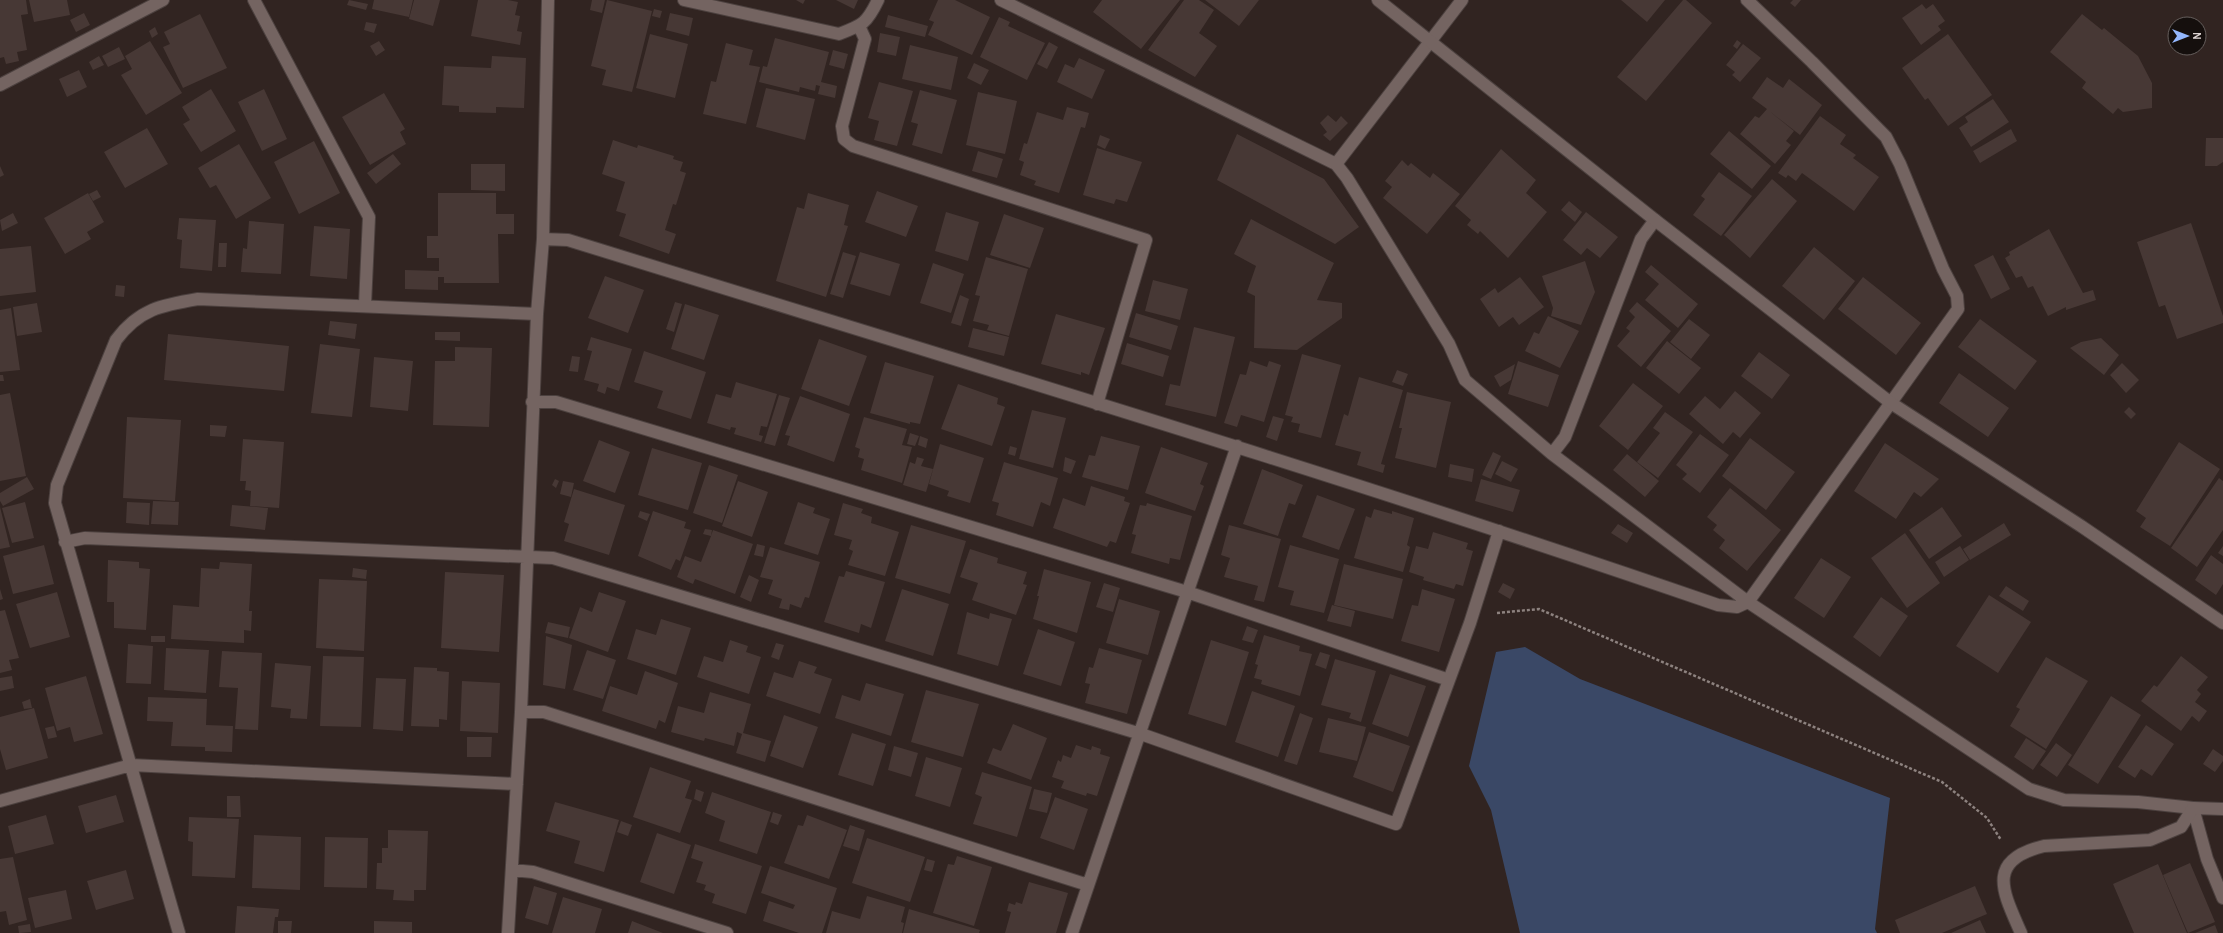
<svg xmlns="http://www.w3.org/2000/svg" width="2223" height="933" viewBox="0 0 2223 933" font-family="Karla,sans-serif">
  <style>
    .water { fill: #3a4866 }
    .building { fill: #473835 }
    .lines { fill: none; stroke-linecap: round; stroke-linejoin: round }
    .minor-casing { stroke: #4c413f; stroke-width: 14 }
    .tertiary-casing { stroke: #4c413f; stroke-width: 14 }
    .path { stroke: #8d827f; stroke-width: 2.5; stroke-dasharray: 3 2; stroke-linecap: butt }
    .minor { stroke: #746461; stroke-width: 12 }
    .tertiary { stroke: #746461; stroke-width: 12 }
  </style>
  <rect width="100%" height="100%" fill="#312421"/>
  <path class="water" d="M1525 647 1580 679 1890 798 1875 929 1877 933H1520L1491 810 1469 766 1496 652Z"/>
  <path class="building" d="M0 0H26L28 14 21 15 27 50 17 52 19 61 6 64 4 57 0 58Z
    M29 0H67L70 15 34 22Z
    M349 0 368 4 366 10 347 5Z
    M374 0H413L409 17 372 9Z
    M414 0H440L433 26 409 19Z
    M478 0H508L518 2 515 15 520 16 517 31 522 32 520 45 471 36Z
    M592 0H605L602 13 590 10Z
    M607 0 652 11 632 92 602 85 606 70 591 66Z
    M796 0H805L803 4Z
    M836 0H858L854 9Z
    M938 0H955L990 17 972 55 928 35 934 22 929 20Z
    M1102 0H1180L1141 49 1093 12Z
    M1184 0H1199L1214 10 1199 33 1217 46 1195 77 1148 50Z
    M1205 0H1259L1239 26Z
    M1621 0H1665L1647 22Z
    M1683 0H1686L1712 23 1646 101 1617 77Z
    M1793 0H1801L1795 7 1790 3Z
    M1922 4 1926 9 1933 4 1945 21 1938 26 1941 30 1921 45 1902 18Z
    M654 9 662 11 660 18 652 16Z
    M84 13 90 25 76 32 70 20Z
    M670 13 693 18 689 36 666 30Z
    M200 14 227 68 183 88 163 47 170 44 164 32Z
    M2082 14 2102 30 2104 28 2138 56 2152 83V108L2123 112 2118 108 2113 114 2082 88 2086 82 2050 52Z
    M888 15 928 26 925 37 885 27Z
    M999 17 1010 22 1008 26 1045 43 1027 80 980 57Z
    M366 22 377 24 374 33 364 30Z
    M155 27 158 34 152 38 149 31Z
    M880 33 900 37 896 56 877 52Z
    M650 34 688 44 675 98 636 88Z
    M1948 34 1992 95 1948 126 1928 98 1925 100 1902 68Z
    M775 38 829 52 821 82 837 86 835 98 818 94 820 86 816 85 815 91 800 87 799 92 759 82 763 66 767 67Z
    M1737 40 1741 43 1737 49 1733 46Z
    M150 41 182 93 146 115 121 75 132 69 125 56Z
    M379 41 385 50 376 56 370 46Z
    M1049 42 1058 47 1047 69 1037 64Z
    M726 43 753 50 749 65 760 67 746 124 703 114 711 81 716 82Z
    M1743 44 1761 58 1740 82 1732 75 1735 72 1726 65Z
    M910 45 958 57 951 90 902 79Z
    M119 47 125 59 108 67 102 56Z
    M833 50 848 54 844 69 829 65Z
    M99 56 104 65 93 70 89 62Z
    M492 56 526 58 524 108 496 107V113L459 112V106L442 105 444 66 491 68Z
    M1079 58 1105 70 1092 99 1057 82 1065 64 1074 68Z
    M974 63 989 70 981 85 967 78Z
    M79 70 87 87 67 97 59 79Z
    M1767 77 1783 88 1789 79 1822 105 1800 135 1768 110 1794 131 1786 141 1791 145 1775 164 1740 134 1755 116 1759 118 1767 109 1752 98Z
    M879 82 913 91 897 146 874 140 879 121 868 118Z
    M766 88 815 99 805 140 756 127Z
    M211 89 236 131 201 152 183 124 190 120 182 107Z
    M264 89 287 139 262 151 238 102Z
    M920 90 957 100 942 154 912 145 918 124 911 122Z
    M978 92 1017 101 1005 154 966 145Z
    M384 93 405 129 400 132 406 144 370 165 342 117Z
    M1993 99 2009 122 1971 147 1959 128 1968 122 1965 117Z
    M1067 107 1089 113 1085 128 1081 127 1059 193 1034 185 1036 181 1020 175 1024 162 1019 160 1024 143 1027 144 1037 112 1063 120Z
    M1328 115 1336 122 1341 116 1348 123 1330 141 1323 135 1327 132 1320 123Z
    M1820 116 1846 135 1840 144 1856 155 1853 158 1879 177 1854 211 1802 173 1796 181 1788 175 1786 178 1778 173Z
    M147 128 168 164 125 188 104 152Z
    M2011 129 2017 141 1980 163 1973 151Z
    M1729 131 1771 166 1752 189 1710 154Z
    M1237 134 1324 179 1359 227 1335 244 1217 180Z
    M1100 135 1110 139 1105 149 1097 145Z
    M2206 138H2223V162L2217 166H2205Z
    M613 140 637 148 638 145 674 156 673 159 683 162 680 171 686 173 676 205 673 204 665 230 676 234 669 254 619 236 626 214 616 211 625 182 602 174Z
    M314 141 340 193 299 214 274 162Z
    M239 144 271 198 236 219 216 185 210 188 198 168Z
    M1097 148 1142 162 1127 202 1116 199 1114 204 1083 195Z
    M1501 149 1536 180 1526 193 1547 212 1508 258 1480 231 1478 234 1467 225 1471 220 1455 206Z
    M978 151 1003 159 997 178 972 171Z
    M393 154 401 164 376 184 367 173Z
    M1402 160 1408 166 1411 163 1430 178 1433 173 1460 194 1427 234 1383 198 1392 187 1385 181Z
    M471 164H505V191L471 190Z
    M0 166 4 175 0 177Z
    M1719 172 1752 196 1721 236 1693 215 1705 199 1701 196Z
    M1772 179 1797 201 1750 258 1724 235Z
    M97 190 101 197 93 201 89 194Z
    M877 191 918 206 906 237 865 222Z
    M88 193 104 222 87 232 91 239 65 254 44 218Z
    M438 193H496V214H514V234H498L499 283H444V277H438V290L405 289V270L439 271V258H427V236H438Z
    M808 193 849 205 844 225 848 226 826 297 776 281 797 207 804 209Z
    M1569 201 1582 212 1575 222 1561 210Z
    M946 212 979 222 968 261 935 251Z
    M1586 212 1618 237 1600 258 1587 248 1581 255 1563 240Z
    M13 213 18 223 2 231 0 220Z
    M1004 214 1044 228 1030 268 990 255Z
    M179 218 216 220 212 271 180 268 182 240 177 239Z
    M1251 219 1334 263 1317 300 1342 303V318L1297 350 1254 348 1255 296 1247 292 1256 266 1234 254Z
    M249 221 284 224 281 274 241 272 243 248 247 249Z
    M2191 223 2223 316V323L2177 339 2165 305 2159 307 2137 242Z
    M314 226 350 229 347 279 310 276Z
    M2049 229 2083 293 2093 290 2096 300 2066 310V307L2048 316 2033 286 2028 288 2022 276 2016 278 2005 258 2010 255 2009 252Z
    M219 243H227L226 267H218Z
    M31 246 36 292 0 296V249Z
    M1814 247 1855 281 1824 320 1782 286Z
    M843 252 856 256 843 298 830 294Z
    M860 252 900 264 890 296 850 284Z
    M1993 255 2010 289 1991 299 1974 265Z
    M986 257 1028 269 1009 336 987 330 989 325 973 321 980 296 975 295Z
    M1585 261 1595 292 1581 325 1551 316 1553 308 1542 276Z
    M933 263 964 274 951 313 920 303Z
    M1651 265 1698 304 1678 328 1645 300 1659 284 1645 272Z
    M605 276 644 290 628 333 588 318Z
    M1520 277 1544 307 1519 325 1513 317 1499 327 1480 299 1495 288 1498 293Z
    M1863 277 1921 323 1896 355 1838 309Z
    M1153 280 1188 289 1180 320 1145 311Z
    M116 285 125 286 124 297 115 296Z
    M960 295 969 299 961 326 951 323Z
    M675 302 682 304 674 332 666 329Z
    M1637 302 1671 331 1641 367 1617 346 1630 331 1626 328 1635 317 1629 311Z
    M37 303 42 332 17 336 13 307Z
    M685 304 719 315 704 360 671 349Z
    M11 308 20 370 0 372V310Z
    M1136 313 1178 326 1171 350 1129 337Z
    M1056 314 1105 328 1089 375 1081 372V375L1041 364Z
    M1548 316 1579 331 1560 368 1525 351 1534 332 1539 334Z
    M1689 319 1710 335 1691 359 1670 342Z
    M1980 319 2037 361 2015 390 1958 347Z
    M330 321 357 324 355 339 328 335Z
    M1194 327 1235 337 1216 417 1165 405 1170 384 1180 386Z
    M973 328 1009 337 1004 356 968 347Z
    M435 332H460V341L435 340Z
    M168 334 289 346 284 391 164 380Z
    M591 337 632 349 619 391 607 387 605 394 597 391 599 384 584 380 592 351 587 350Z
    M2101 338 2119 355 2104 375 2070 348 2081 342Z
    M819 339 867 356 849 406 801 389Z
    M1667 341 1701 368 1679 394 1646 368Z
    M1127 343 1169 356 1163 377 1121 364Z
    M320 344 360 349 352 417 311 413Z
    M455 347 492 348 489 427 433 425 435 361H455Z
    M644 351 706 372 691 419 657 408 663 391 634 382Z
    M1759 352 1790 375 1772 399 1741 376Z
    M1302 354 1341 365 1321 438 1298 432 1300 424 1291 422 1293 417 1285 415Z
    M572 356 580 357 578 372 569 371Z
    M374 357 413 361 408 411 370 407Z
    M1250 361 1267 367 1269 361 1281 365 1264 422 1241 415 1237 427 1224 423 1240 374 1246 375Z
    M1518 361 1559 375 1548 407 1508 394Z
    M885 362 934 376 920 424 910 422V424L870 413Z
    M2122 363 2139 380 2126 393 2110 375Z
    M1515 364 1511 380 1500 387 1494 376Z
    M1397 370 1408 374 1403 386 1392 382Z
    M1959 373 2009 408 1988 437 1939 403Z
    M0 375H3L4 381H0Z
    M1359 377 1403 390 1381 464 1385 465 1383 473 1357 465 1361 452 1335 445 1344 414 1348 416Z
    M736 382 777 394 767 427 761 426 759 435 763 436 761 442 734 434 736 428 731 427 730 430 707 423 716 394 731 398Z
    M1633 383 1663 406 1628 450 1599 426Z
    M958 384 998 398 997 404 1005 407 992 446 941 429Z
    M1735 391 1761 413 1740 438 1733 432 1723 444 1689 414 1705 396 1720 409Z
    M1407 392 1451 402 1436 468 1395 458 1402 428H1399Z
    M10 393 26 476 0 481V395Z
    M779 395 790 398 775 446 764 443Z
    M800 396 850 414 834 462 787 445 790 436 785 435Z
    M2129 407 2136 414 2131 419 2124 412Z
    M1032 410 1066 418 1053 468 1019 459Z
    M1665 412 1693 432 1658 478 1637 462 1660 433 1653 428Z
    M1273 416 1284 419 1277 441 1266 437Z
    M127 417 181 420 175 501 123 498Z
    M864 417 907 429 902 445 912 447 902 483 861 470 864 459 858 457 860 449 855 447Z
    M210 425 227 426 225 437 210 436Z
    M910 433 919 436 915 446 907 444Z
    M1700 434 1729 455 1700 493 1682 479 1687 474 1676 465Z
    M920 436 928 439 926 448 918 445Z
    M1101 436 1140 446 1128 490 1082 477 1089 455 1095 456Z
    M1750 438 1795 472 1766 510 1722 476Z
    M243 439 284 442 279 508 250 506 251 491 245 490 246 481H240Z
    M599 440 630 452 615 493 583 481Z
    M2179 442 2220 469 2170 546 2140 527 2146 518 2136 511Z
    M1885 443 1939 479 1921 497 1914 492 1896 519 1854 491Z
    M940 444 984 458 970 503 947 496 949 491 929 484Z
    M1010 446 1017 448 1015 456 1008 454Z
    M1161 447 1208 463 1200 484 1204 486 1195 511 1145 493Z
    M652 448 702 463 688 510 638 495Z
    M1493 452 1501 456 1491 479 1482 475Z
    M1627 454 1659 481 1645 497 1613 470Z
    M917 457 924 459 921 466 933 469 926 492 903 485 910 462 915 464Z
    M1065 457 1076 461 1071 474 1063 471Z
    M1502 461 1518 469 1511 482 1495 474Z
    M1004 462 1058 478 1050 506 1041 502 1033 527 996 515 999 503 992 501Z
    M1450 464 1474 469 1472 482 1448 477Z
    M709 465 738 475 722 523 693 513Z
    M1262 469 1303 485 1295 505 1289 503 1278 536 1243 524Z
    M27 477 34 489 3 506 0 501V493Z
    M2219 478 2223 481V530L2197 567 2171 548Z
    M555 479 559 481 556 488 552 485Z
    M1481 479 1520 490 1513 512 1475 501Z
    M563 481 574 483 571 497 560 494Z
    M738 481 768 492 752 537 722 526Z
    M1091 486 1125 497 1124 501 1130 503 1116 543 1110 541 1107 547 1053 528 1063 498 1085 506Z
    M1730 488 1781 530 1747 571 1719 548 1725 540 1713 530 1717 525 1707 517Z
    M574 489 625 505 609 555 564 541 569 524 564 522Z
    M1317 495 1355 509 1339 550 1302 537Z
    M153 501 179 502 178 525 151 524Z
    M25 502 34 538 12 543 2 508Z
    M127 502 150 503 149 525 126 523Z
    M798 502 815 508 813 513 830 519 818 555 784 544Z
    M843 503 863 509 861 513 872 517 871 523 899 532 885 576 848 565 853 551 849 549 852 540 834 535Z
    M1147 503 1192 516 1180 560 1170 558 1169 564 1131 553 1136 535 1132 534 1140 505 1146 506Z
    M232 505 268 508 265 530 230 526Z
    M0 507 10 547 0 549Z
    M1942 507 1962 536 1929 559 1909 530Z
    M1374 509 1392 514V511L1414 518 1407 545 1410 547 1403 572 1354 558 1366 516 1371 518Z
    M640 511 650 514 647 521 638 517Z
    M653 511 686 522 684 528 691 530 680 561 676 559 671 570 638 556Z
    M2004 523 2011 535 1970 560 1963 549Z
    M1618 524 1633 533 1627 543 1611 533Z
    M911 525 966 541 950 594 895 578Z
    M1229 525 1281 539 1264 602 1254 600 1258 586 1224 577 1230 558 1221 555Z
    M705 529 712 530 711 536 713 530 753 544 735 594 695 579 693 584 677 577 685 556 701 562 711 536 703 534Z
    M1433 532 1468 543 1466 549 1473 551 1463 586 1456 584 1454 589 1423 580 1424 577 1409 572 1416 546 1428 549Z
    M1905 533 1940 583 1907 608 1871 558Z
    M757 544 765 546 763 557 754 555Z
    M44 545 54 584 13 594 3 556Z
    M1290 545 1339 559 1324 613 1290 605 1294 591 1278 587Z
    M1960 546 1969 560 1944 577 1935 562Z
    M2223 546V556L2218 553Z
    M770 547 820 562 809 598 805 597 801 608 790 604 789 610 779 608 782 599 768 594 773 580 760 577Z
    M970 549 998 558 997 563 1027 572 1023 584 1027 585 1016 615 972 600 978 583 960 577Z
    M2211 555 2223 564V584L2216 595 2195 580Z
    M1821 558 1851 577 1824 618 1794 598Z
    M108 560 139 562V568L150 569 146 630 114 628V602H107Z
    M220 562 252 564 249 611H252L251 631 244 630V643L171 639 173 605 199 607 201 568 219 569Z
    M1344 564 1403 579 1393 619 1334 605Z
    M353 568 367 570 366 579 352 577Z
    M1044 569 1091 582 1077 633 1033 619 1039 596H1037Z
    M846 571 885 582 871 628 861 624 859 633 824 622 839 576 844 577Z
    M445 572 504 575 499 652 441 648Z
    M749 575 759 580 751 602 740 597Z
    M319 579 367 581 364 651 316 648Z
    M1104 583 1120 588 1113 612 1096 607Z
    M1503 583 1515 589 1510 599 1498 592Z
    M2006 586 2029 601 2023 611 1999 596Z
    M0 589 3 599 0 600Z
    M902 589 949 604 933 656 885 641Z
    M1422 589 1455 599 1439 652 1401 641 1412 605 1418 606Z
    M57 592 70 637 30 648 16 604Z
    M599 592 626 601 608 652 569 638 580 607 592 612Z
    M1989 595 2031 622 1998 673 1956 646Z
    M1881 597 1908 616 1880 657 1853 637Z
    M1119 599 1160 611 1148 655 1106 643Z
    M1332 605 1355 611 1351 627 1327 621Z
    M5 610 19 658 9 660 12 670 0 673V611Z
    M967 612 989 619 990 613 1012 619 998 666 957 654Z
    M661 619 691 628 676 675 627 659 636 629 656 635Z
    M548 622 570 627 568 638 545 633Z
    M1247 626 1258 630 1253 643 1242 640Z
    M1038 629 1075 642 1061 686 1023 674Z
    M1264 635 1300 646 1299 651 1312 654 1300 696 1261 684 1262 680 1254 678 1258 665 1255 664Z
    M151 636H165V642H151Z
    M546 636 572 645 565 689 543 685Z
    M730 640 748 646 746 652 761 657 749 694 697 677 704 656 723 662Z
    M1211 640 1249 652 1226 726 1188 714Z
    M776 643 784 645 779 660 771 657Z
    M128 644 153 646 151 684 126 683Z
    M166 648 209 650 206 693 164 690Z
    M1099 648 1142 660 1127 714 1085 703 1090 684 1085 683 1089 667 1093 668Z
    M587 650 616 660 603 699 573 690Z
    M222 651 262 653 258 730 235 729 238 688 219 687Z
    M1320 652 1330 655 1326 669 1315 665Z
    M323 656 364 657 361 727 320 726Z
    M2181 656 2208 677 2197 690 2201 694 2195 702 2207 711 2199 722 2192 716 2181 731 2141 701 2154 685 2157 687Z
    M2046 657 2088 681 2046 749 2010 726 2020 709 2016 707Z
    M1335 659 1376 671 1361 722 1349 718 1351 713 1321 705Z
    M799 661 817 667 814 673 832 679 820 714 766 696 774 672 793 678Z
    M275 663 311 666 307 719 290 718 291 709 271 707Z
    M414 667 437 668V671L449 672 447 720 439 719V727L411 726Z
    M645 671 678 683 665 723 659 720 656 729 602 711 610 686 637 695Z
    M1390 674 1426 686 1408 737 1372 724Z
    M12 676 14 688 0 691V678Z
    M86 676 103 734 74 742 70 727 57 731 45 688Z
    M376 678 406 679 403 731 373 729Z
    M462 681 500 683 498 733 460 731Z
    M866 683 904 694 891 736 835 718 842 695 860 701Z
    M926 690 979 704 963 757 911 742Z
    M1252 691 1295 706 1278 757 1235 742Z
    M710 692 751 704 743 733 771 741 765 762 736 753 742 734 737 732 734 746 705 738 704 741 671 732 678 706 704 713Z
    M2111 696 2141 715 2098 784 2068 765Z
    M148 697 207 699 206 725 233 726 232 752 205 751V747L171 746 173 722 147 721Z
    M30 699 32 708 24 709 22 702Z
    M34 708 48 758 6 770 0 749V717Z
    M1300 713 1313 718 1297 765 1284 761Z
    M784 715 818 727 803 768 770 756Z
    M1328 718 1366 727 1357 761 1319 752Z
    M1013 724 1047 738 1031 780 987 763 993 748 1001 751Z
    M2146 725 2174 744 2152 776 2141 769 2135 778 2118 767Z
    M54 726 57 737 48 739 45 728Z
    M1369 732 1410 746 1393 792 1353 777Z
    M852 733 886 744 873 786 838 775Z
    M467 737H492L491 757H467Z
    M2026 738 2046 751 2033 770 2014 757Z
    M2056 743 2072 755 2057 777 2040 765Z
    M1076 745 1091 750 1092 746 1101 749 1100 754 1110 757 1097 796 1087 793 1086 796 1061 788 1064 781 1052 777 1058 760 1061 762 1063 755 1071 758Z
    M894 746 918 753 911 777 888 770Z
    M2213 749 2223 756V761L2215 772 2203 764Z
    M926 757 962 768 950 807 915 796Z
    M650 767 691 781 685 798 692 800 680 833 633 817Z
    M982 772 1032 787 1017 837 973 824 982 797 975 794Z
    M696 789 704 792 701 802 694 799Z
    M1034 789 1052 793 1047 813 1029 809Z
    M712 792 771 812 757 854 719 841 725 821 705 813Z
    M116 795 124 822 86 833 78 806Z
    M227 796H240L241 817H227Z
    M1055 797 1088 809 1074 850 1040 838Z
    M555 802 619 820 604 872 574 863 580 841 546 831Z
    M773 812 782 815 778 825 770 822Z
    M46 815 54 844 15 854 8 826Z
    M807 815 847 830 829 879 784 863 798 825 803 826Z
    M189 817 239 819 235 878 192 876 193 842 188 841Z
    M621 821 632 825 628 836 617 832Z
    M850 825 865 830 859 851 843 846Z
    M388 830 428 831 426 890H414V901L393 900 394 890 376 889 377 863H382V848H388Z
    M657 833 691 845 674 894 640 882Z
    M254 835 301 837 300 890 252 888Z
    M325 837 368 838 367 888 324 887Z
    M867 838 925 857 910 902 852 883Z
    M695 844 762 866 746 914 712 903 715 894 704 890 706 885 696 882 703 862 691 858Z
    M957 856 992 867 974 926 933 913 948 864 954 865Z
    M13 857 27 920 9 925 6 911 0 912V859Z
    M927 859 935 861 932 872 924 870Z
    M2190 863 2215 922 2188 933 2163 875Z
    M2158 864 2187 933H2134L2113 884Z
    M770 866 837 888 822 933H799L763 921 769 901 793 909 795 905 761 893Z
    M126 870 134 899 96 910 87 881Z
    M1029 882 1068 893 1056 933H1005L1011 912 1007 911 1009 903 1015 905 1016 902 1022 904Z
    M534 886 557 893 548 925 525 918Z
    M1975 886 1987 914 1942 933H1900L1895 920Z
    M66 890 72 919 35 928 28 898Z
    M867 896 905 907 901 922 904 923 902 933H826L832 911 860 919Z
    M563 897 602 909 595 933H552Z
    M237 906 279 909 278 917H275L273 933H235Z
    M909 909 980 930 979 933H903Z
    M1980 920 1986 933H1951Z
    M278 921H292L291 933H278Z
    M374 921 412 922V933H374Z
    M632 921 663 933H628Z
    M30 924 31 932 19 933 18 926Z
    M2215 925 2218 933H2195Z"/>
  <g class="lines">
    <g class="minor-casing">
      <path id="minor" d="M254 0 369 217 365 305
        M684 0 839 34C863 25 867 23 878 0
        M1001 0 1336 164 1347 178 1449 344 1465 380 1552 454 1748 602 1958 309 1957 296 1943 269 1900 164 1886 137 1812 62 1747 0
        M859 26 865 39 842 126 844 139 853 146 1146 240 1097 404
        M0 85 163 0
        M1336 164 1462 0
        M543 239 568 240C952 359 1338 474 1718 605L1737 607 1748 602 2029 789 2064 800 2138 802 2193 808 2207 859 2223 898
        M532 402H556L1187 592 1449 680
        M1552 454 1565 437 1641 239 1655 220
        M65 542 85 538 553 558 1141 734 1396 824 1470 623 1499 531
        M521 712H544L1088 885
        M0 801 131 765 517 784
        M512 870 533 872 727 933
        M179 933 55 503 57 485 116 340C139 309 162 305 198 299L537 314
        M508 933 521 712 537 314 543 239 548 0
        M1072 933 1237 446"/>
    </g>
    <g class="tertiary-casing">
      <path id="tertiary" d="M1378 0 1655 220 1891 403 2081 526 2223 623
        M2021 933C2003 892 1985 860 2044 846L2150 840 2181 827 2193 808 2223 809"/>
    </g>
    <path class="path" d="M1497 613 1539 609 1942 782 1987 818 2001 840"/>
    <use href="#minor" class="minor"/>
    <use href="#tertiary" class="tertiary"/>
  </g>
  <g transform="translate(2187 36) rotate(90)"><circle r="19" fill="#150f0d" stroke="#655e5c"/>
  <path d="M0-3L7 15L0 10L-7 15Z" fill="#94b7fd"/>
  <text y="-6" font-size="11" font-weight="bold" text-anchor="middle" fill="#ded4d2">N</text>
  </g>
</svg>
